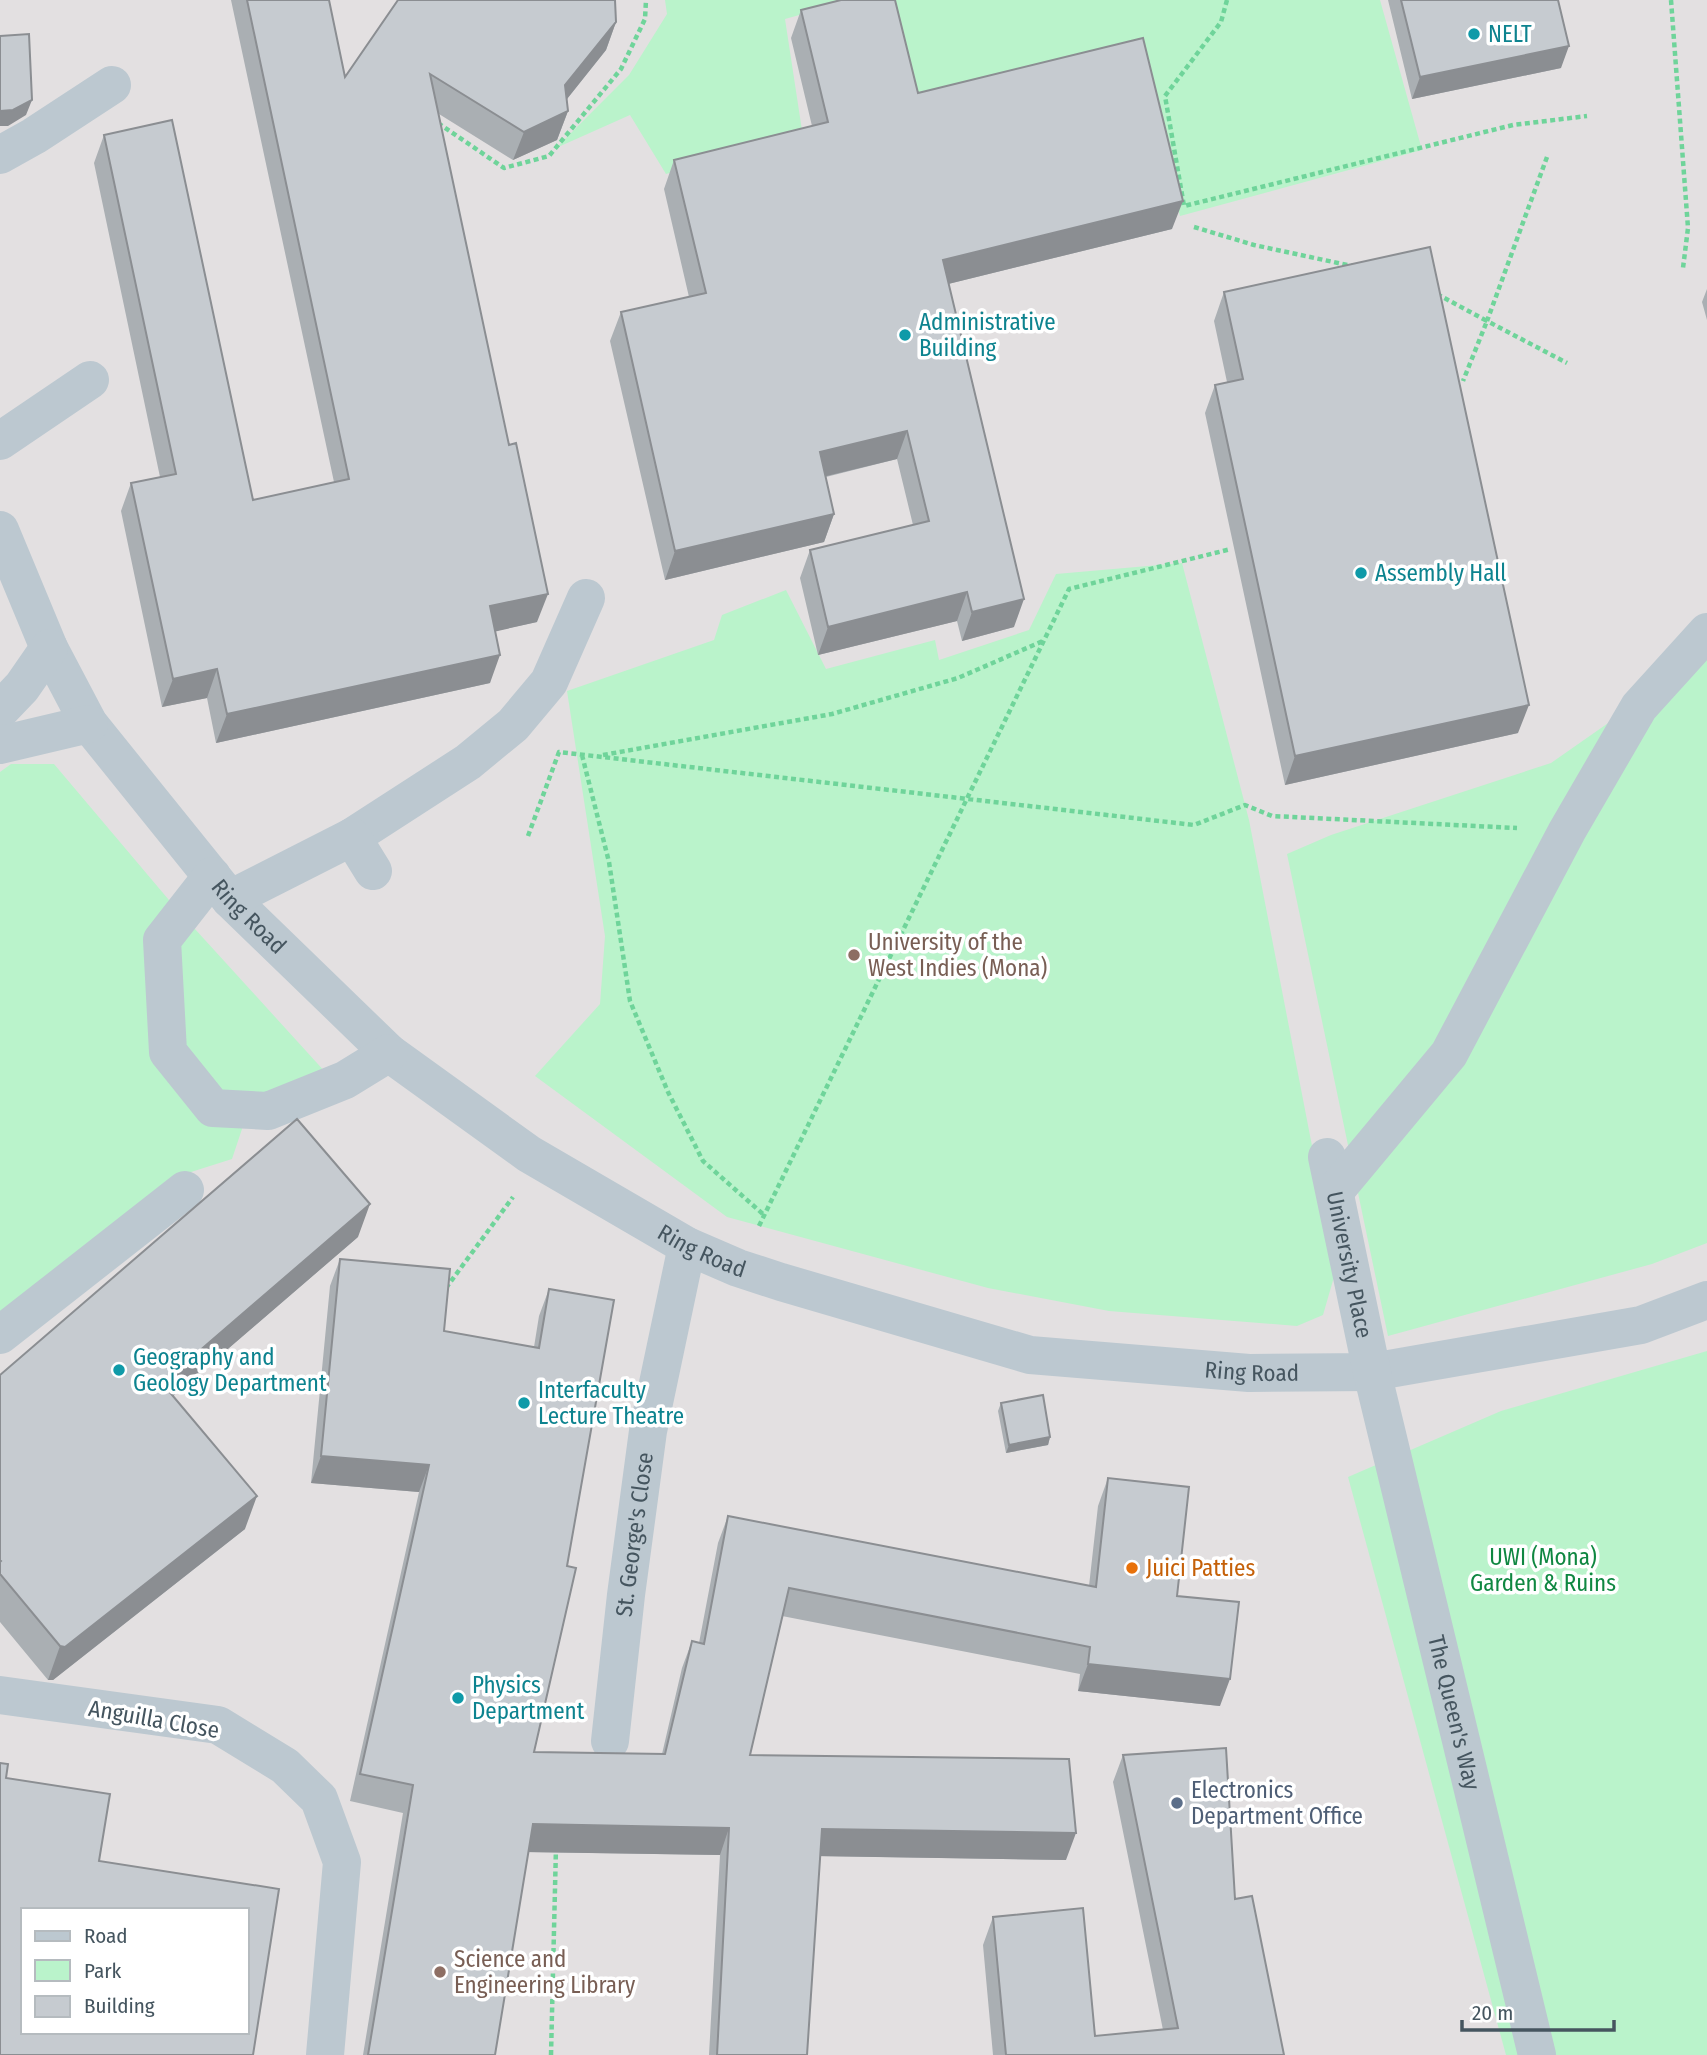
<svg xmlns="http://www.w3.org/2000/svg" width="1707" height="2055" viewBox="0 0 1707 2055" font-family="'Fira Sans Condensed',sans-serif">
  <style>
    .education { fill: #e3e0e1; fill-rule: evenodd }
    .green { fill: #baf3cb }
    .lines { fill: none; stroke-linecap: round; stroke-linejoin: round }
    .path { stroke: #6fd49a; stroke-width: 4.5; stroke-dasharray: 5 3.5; stroke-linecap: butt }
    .minor { stroke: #bcc8d0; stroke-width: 38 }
    .wall { fill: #aaafb3 }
    .shaded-wall { fill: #8b8e92 }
    .building { fill: #c6cbd0; stroke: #8b8e92; stroke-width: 2; fill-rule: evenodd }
    .culture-dot { fill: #0f9aa8; stroke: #fff; stroke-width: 2.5 }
    .education-dot { fill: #8d6e63; stroke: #fff; stroke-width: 2.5 }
    .food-dot { fill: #e8710a; stroke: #fff; stroke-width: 2.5 }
    .service-dot { fill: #5c6f8a; stroke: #fff; stroke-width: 2.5 }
    .labels { text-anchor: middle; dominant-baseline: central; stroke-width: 7; stroke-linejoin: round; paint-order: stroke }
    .culture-label { font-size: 23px; fill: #0d838f; stroke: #fff; text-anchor: start }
    .street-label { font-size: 23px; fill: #45555f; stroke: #fff }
    .education-label { font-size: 23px; fill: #785e54; stroke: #fff; text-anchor: start }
    .park-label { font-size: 23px; fill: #0f8741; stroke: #fff }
    .food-label { font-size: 23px; fill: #c56008; stroke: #fff; text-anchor: start }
    .service-label { font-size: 23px; fill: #4e5e75; stroke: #fff; text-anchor: start }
  </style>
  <rect width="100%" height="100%" fill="#f2efef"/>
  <path class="education" d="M0 0H1707V2055H0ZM23 1910H247V2032H23Z"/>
  <path class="green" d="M665 0H853L785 19 803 137 666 174 630 115 556 148 629 75 667 14Z
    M888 0H1380L1422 150 1180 216 1139 56 920 107Z
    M1182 563 1249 820 1336 1270 1323 1315 1297 1326 1109 1311 988 1288 727 1217 535 1076 600 1004 605 936 567 691 714 640 722 615 786 590 826 669 935 640 939 660 1029 630 1056 574Z
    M1707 654V1243L1652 1264 1388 1336 1287 854 1331 835 1551 763Z
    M11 764H54L174 906 327 1074 244 1123 232 1159 169 1179 0 1317V772Z
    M1707 1351V2055H1506L1348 1477 1501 1411Z"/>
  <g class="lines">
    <path class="path" d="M1227 0 1221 22 1165 96 1184 206 1513 125 1587 116
      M1671 0 1688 228 1683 268
      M438 123 504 168 549 156 621 69 645 19 646 0
      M1547 157 1487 321 1567 363
      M1194 227 1254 245 1352 266
      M1437 294 1487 321 1463 381
      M582 755 609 862 630 1001 668 1092 703 1161 764 1215
      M603 755 832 714 958 678 1043 641
      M528 836 559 752 1194 825 1245 805 1272 816 1517 828
      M759 1226 1069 589 1231 549
      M446 1288 513 1197
      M551 2055 556 1847"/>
    <g class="minor">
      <path d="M0 155 34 136 112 85"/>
      <path d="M0 441 90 380"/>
      <path id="s1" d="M0 530 49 648 89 724 230 899 389 1053 529 1154 687 1246 738 1268 781 1282 1030 1355 1249 1373 1372 1372 1641 1325 1707 1300"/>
      <path d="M0 710 22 687 49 648"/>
      <path d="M0 745 89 724"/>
      <path d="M352 837 468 762 513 725 549 682 586 598"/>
      <path d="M212 876 162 940 168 1052 213 1108 268 1111 345 1080 389 1053"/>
      <path d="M230 899 352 837 373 871"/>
      <path id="s2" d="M1327 1157 1372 1372 1537 2055"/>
      <path d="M1335 1191 1449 1054 1567 831 1639 707 1707 632"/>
      <path d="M0 1335 185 1190"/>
      <path d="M0 1695 218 1725 285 1766 319 1799 342 1862 325 2055"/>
      <path id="s3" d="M610 1741 626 1595 648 1431 687 1246"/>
    </g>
  </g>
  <path class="wall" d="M231 0H329L345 77 616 22 606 50 567 99 568 111 557 140 513 160 439 114 537 622 495 631 490 683 216 743 207 698 162 707 121 511 131 483 160 477 94 163 104 135 253 500 334 482Z
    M1388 0H1558L1561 68 1412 99Z
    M801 10 918 93 1172 229 948 284 1014 627 962 641 957 621 818 655 800 578 810 550 913 525 897 459 826 477 834 514 824 542 665 580 610 341 621 312 689 297 664 189 674 160 812 126 791 38Z
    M1707 289V320L1702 302Z
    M1224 292 1518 733 1285 785 1205 413 1215 385 1227 382 1214 321Z
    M358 1237 173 1396 245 1529 53 1680H48L0 1622V1375Z
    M340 1259 444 1331 534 1347 539 1316 549 1289 534 1752 662 1754 682 1668 692 1641 699 1643 718 1543 728 1516 1089 1586 1098 1506 1108 1478 1177 1596 1220 1706 1078 1691 1080 1674 782 1616 750 1755 1066 1860 820 1856 807 2055H709L720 1855 528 1852 495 2055H363L403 1813 350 1801 419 1492 311 1483 330 1286Z
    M1001 1403 1050 1437 1048 1445 1006 1453 998 1411Z
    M1123 1755 1235 1899 1284 2055H993L983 1945 993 1917 1095 2036 1163 2030 1113 1782Z"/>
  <path class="shaded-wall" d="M616 22 606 50 555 114 565 85Z
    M1569 46 1561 68 1412 99 1420 77Z
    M32 100 26 115 8 126H0V111Z
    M568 111 557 140 513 160 524 132Z
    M1183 201 1172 229 932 288 943 260Z
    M907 431 897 459 810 480 820 452Z
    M834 514 824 542 665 580 675 551Z
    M967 592 957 621 818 655 828 627Z
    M548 594 537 622 480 635 490 606Z
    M1024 599 1014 627 962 641 972 612Z
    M500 655 490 683 216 743 227 714Z
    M217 669 207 698 162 707 173 679Z
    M1529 705 1518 733 1285 785 1295 756Z
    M370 1204 358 1237 150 1416 162 1383Z
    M1050 1437 1048 1445 1006 1453 1009 1445Z
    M321 1456 429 1465 419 1492 311 1483Z
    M257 1496 245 1529 53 1680H48L60 1646Z
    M1088 1664 1230 1679 1220 1706 1078 1691Z
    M533 1824 729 1828 720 1855 523 1852Z
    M822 1829 1076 1833 1066 1860 812 1856Z"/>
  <path class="building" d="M247 0H329L345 77 398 0H615L616 22 565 85 568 111 524 132 430 74 509 445 516 443 548 594 490 606 500 655 227 714 217 669 173 679 131 483 176 474 104 135 172 120 253 500 349 479Z
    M841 0H895L918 93 1143 38 1183 201 943 260 1024 599 972 612 967 592 828 627 810 550 929 521 907 431 820 452 834 514 675 551 621 312 706 293 674 160 828 122 801 10Z
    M1401 0H1558L1569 46 1420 77Z
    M29 34 32 100 13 110 0 111V118V36Z
    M1430 247 1529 705 1295 756 1215 385 1243 379 1224 292Z
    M297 1119 370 1204 162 1383 257 1496 65 1647 60 1646 0 1574V1562L1 1561 0 1560V1375Z
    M340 1259 450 1269 444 1331 539 1348 549 1289 614 1300 567 1566 576 1568 534 1752 665 1754 692 1641 704 1644 728 1516 1096 1587 1108 1478 1189 1487 1177 1596 1239 1602 1230 1679 1088 1664 1090 1647 789 1588 750 1755 1069 1759 1076 1833 822 1829 807 2055H717L729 1828 533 1824 495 2055H368L413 1785 360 1774 429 1465 321 1456Z
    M1043 1395 1050 1437 1009 1445 1001 1403Z
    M1226 1748 1235 1899 1252 1896 1284 2055H1006L993 1917 1083 1908 1095 2036 1178 2028 1123 1755Z
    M0 1763 8 1764 6 1778 110 1794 99 1861 279 1889 253 2055H0ZM23 1910H247V2032H23Z"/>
  <g class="culture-dot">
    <circle cx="1474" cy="34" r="7"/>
    <circle cx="905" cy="335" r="7"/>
    <circle cx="1361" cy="573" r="7"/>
    <circle cx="119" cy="1370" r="7"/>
    <circle cx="524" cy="1403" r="7"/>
    <circle cx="458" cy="1698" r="7"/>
  </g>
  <g class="education-dot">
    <circle cx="854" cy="955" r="7"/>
    <circle cx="440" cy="1972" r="7"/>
  </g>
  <circle class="food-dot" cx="1132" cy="1568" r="7"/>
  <circle class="service-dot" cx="1177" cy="1803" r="7"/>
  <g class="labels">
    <g class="culture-label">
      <text x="1488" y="34">NELT</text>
      <text x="919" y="322">Administrative<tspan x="919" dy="26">Building</tspan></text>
      <text x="1375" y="573">Assembly Hall</text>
      <text x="133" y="1357">Geography and<tspan x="133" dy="26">Geology Department</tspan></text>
      <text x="538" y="1390">Interfaculty<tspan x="538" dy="26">Lecture Theatre</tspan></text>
      <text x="472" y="1685">Physics<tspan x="472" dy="26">Department</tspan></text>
    </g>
    <g class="street-label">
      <text stroke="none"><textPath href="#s1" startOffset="464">Ring Road</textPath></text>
      <text stroke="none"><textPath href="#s1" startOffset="1031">Ring Road</textPath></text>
      <text stroke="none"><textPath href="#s2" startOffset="110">University Place</textPath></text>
      <text stroke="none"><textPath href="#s1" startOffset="1598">Ring Road</textPath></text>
      <text stroke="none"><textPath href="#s3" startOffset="208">St. George's Close</textPath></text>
      <text stroke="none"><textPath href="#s2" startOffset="570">The Queen's Way</textPath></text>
      <text transform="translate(154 1719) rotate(10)">Anguilla Close</text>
    </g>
    <g class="education-label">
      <text x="868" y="942">University of the<tspan x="868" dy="26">West Indies (Mona)</tspan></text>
      <text x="454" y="1959">Science and<tspan x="454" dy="26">Engineering Library</tspan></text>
    </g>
    <g class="park-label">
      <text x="1543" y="1557">UWI (Mona)<tspan x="1543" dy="26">Garden &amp; Ruins</tspan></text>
    </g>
    <g class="food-label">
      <text x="1146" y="1568">Juici Patties</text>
    </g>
    <g class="service-label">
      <text x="1191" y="1790">Electronics<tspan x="1191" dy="26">Department Office</tspan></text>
    </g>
  </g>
  <rect x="21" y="1908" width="228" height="126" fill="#ffffff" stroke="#b5bbbf" stroke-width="2"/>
  <rect x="35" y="1931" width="35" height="10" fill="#bcc8d0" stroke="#b5bbbf" stroke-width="2"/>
  <text x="84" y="1943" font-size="21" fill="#45555f">Road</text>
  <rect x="35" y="1960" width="35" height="21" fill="#baf3cb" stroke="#b5bbbf" stroke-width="2"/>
  <text x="84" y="1978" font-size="21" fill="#45555f">Park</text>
  <rect x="35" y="1996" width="35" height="21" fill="#c6cbd0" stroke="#b5bbbf" stroke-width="2"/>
  <text x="84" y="2013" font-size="21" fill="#45555f">Building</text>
  <path d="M1462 2020v10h152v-10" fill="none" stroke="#45555f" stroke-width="3.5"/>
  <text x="1472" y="2020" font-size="21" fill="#45555f" stroke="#ffffff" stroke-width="5" paint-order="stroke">20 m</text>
</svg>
